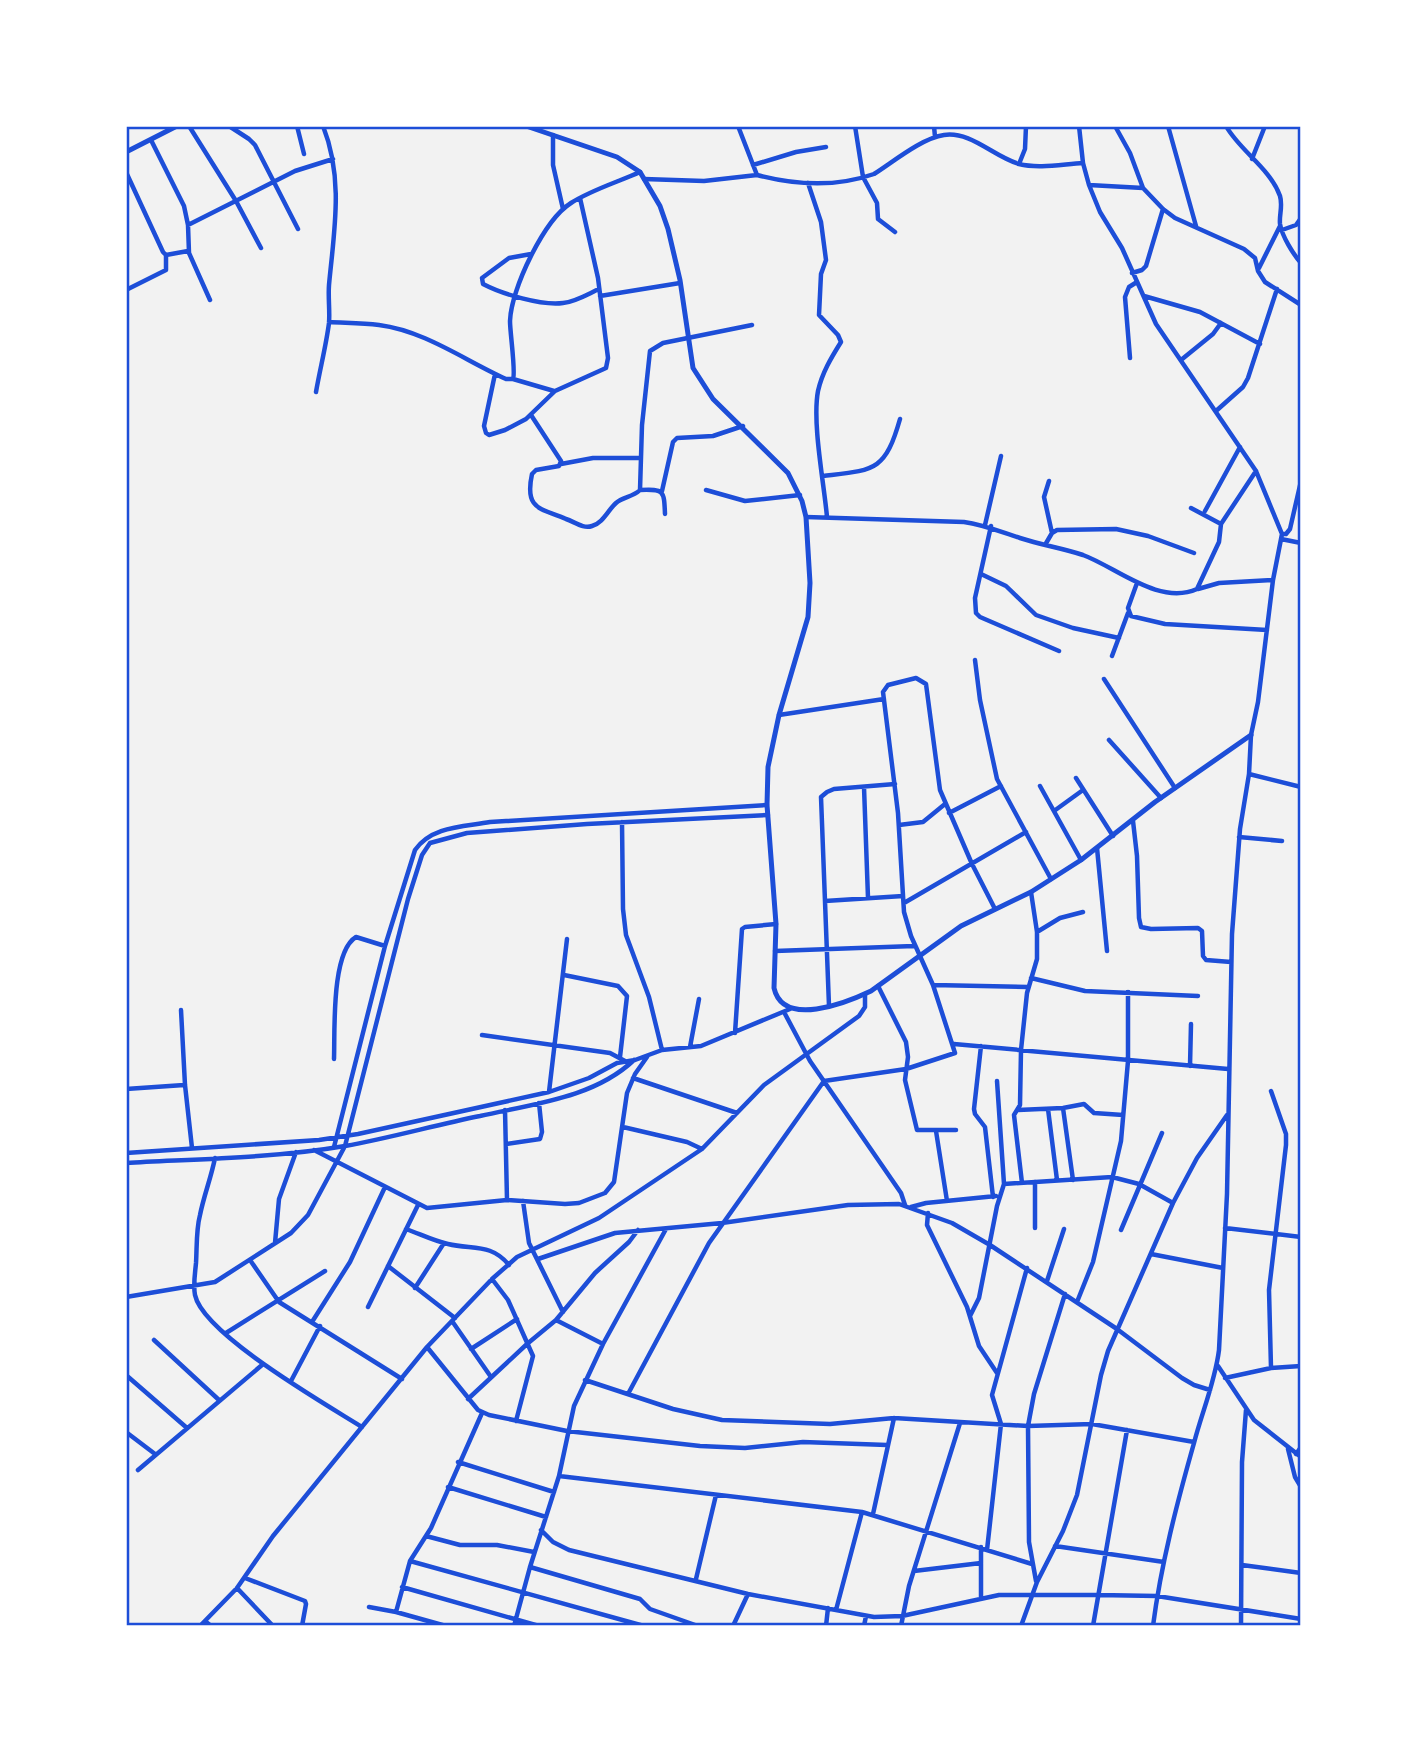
<svg xmlns="http://www.w3.org/2000/svg" width="1427" height="1752" viewBox="0 0 1427 1752" font-family="Poppins,sans-serif">
  <style>
    .lines { fill: none; stroke-linecap: round; stroke-linejoin: round }
    .minor { stroke: #1d4ed8; stroke-width: 4.5 }
    .tertiary { stroke: #1d4ed8; stroke-width: 5 }
    .neatline { fill: none; stroke: #1d4ed8; stroke-width: 2.5 }
  </style>
  <rect width="100%" height="100%" fill="#f2f2f2"/>
  <g class="lines">
    <path class="minor" d="M189 126 236 201 261 248
      M229 126 249 139 255 145 298 229
      M297 126 304 154
      M738 126 757 175C795 185 837 187 874 174 893 162 922 138 944 135 971 131 994 157 1019 164 1039 169 1063 164 1083 163
      M855 126 863 177 877 203 878 219 895 232
      M934 126 935 137
      M1079 126 1083 163 1089 185 1100 212 1122 248 1156 324 1256 471 1282 534 1273 580 1258 702 1251 735 1249 774 1240 829 1232 934 1227 1194 1219 1350C1215 1382 1202 1412 1194 1443 1177 1503 1161 1564 1153 1626
      M1115 126 1130 153 1143 188
      M1168 126 1196 226
      M1226 126C1240 151 1270 168 1280 196 1283 206 1279 215 1280 224 1282 236 1293 254 1301 263
      M553 135V165L563 209
      M151 140 184 206 188 225 189 253 210 300
      M1252 159 1265 126
      M1019 164 1025 149 1026 126
      M753 165 796 152 826 147
      M126 172 163 252 166 255 188 251
      M644 179 704 181 757 175
      M808 183 821 222 826 260 821 274 819 315 838 335 841 342C831 358 822 373 818 391 812 423 824 483 827 517
      M1089 185 1143 188 1163 209 1175 218 1244 249 1255 258 1258 271 1265 282 1301 305
      M188 225 295 171 333 159
      M1282 230 1296 225 1301 218
      M531 254 509 258 482 278 483 284C502 294 542 306 563 303 575 302 588 294 599 289
      M1259 268 1280 226
      M1132 273 1142 270 1146 266 1163 209
      M126 290 166 270V255
      M600 296 680 283
      M1144 296 1200 312 1260 344
      M329 322C346 323 362 323 379 325 425 331 464 360 506 379H513C516 373 510 333 510 321 511 289 544 220 571 203 591 190 618 182 640 172
      M1130 358 1125 297 1129 287 1137 282
      M1181 360 1213 334 1221 323
      M495 374 484 426 486 433 489 435 505 430 526 419 555 391 606 368 608 358 598 278 580 198
      M513 379 554 391
      M316 392C320 369 326 346 329 323 330 311 328 298 329 285 334 231 344 179 323 126
      M1216 411 1243 387 1248 378 1277 289
      M531 415 561 461 559 466 536 470 532 474C524 511 542 508 566 519 575 522 583 529 592 526 603 523 608 510 616 503 623 497 633 497 640 490L642 425 650 351 663 343 752 325
      M561 464 593 458H640
      M823 476C874 470 885 472 900 419
      M1049 481 1044 497 1052 533
      M640 490C664 489 664 490 665 514
      M706 490 745 501 800 495
      M662 491 673 442 677 438 713 436 743 426
      M1191 508 1221 524
      M1205 511 1240 447
      M806 517 964 522C985 525 1001 532 1020 538 1041 545 1062 548 1083 555 1116 567 1159 606 1197 589L1219 542 1221 524 1256 471
      M985 525 1001 456
      M991 526 975 598 976 613 980 617 1059 651
      M1282 534H1286L1290 529 1301 481
      M1281 539 1301 543
      M1045 545 1052 533 1057 530 1116 529 1148 536 1194 553
      M981 574 1006 586 1036 615 1073 628 1119 638
      M1137 583 1128 608 1131 616 1165 624 1267 630
      M1198 589 1219 583 1273 580
      M1112 656 1128 613
      M975 660 980 700 997 779 1051 879
      M1104 679 1175 788
      M779 715 884 699
      M1109 740 1161 798
      M1249 774 1301 787
      M1076 778 1113 836
      M1040 786 1081 860
      M864 787 868 898
      M1054 811 1083 790
      M949 813 1001 786
      M1133 821 1137 856 1139 918 1141 927 1151 929 1198 928 1202 931 1203 956 1206 960 1231 962
      M622 822 623 909 626 935 649 997 662 1050
      M899 825 923 822 945 804
      M1239 837 1282 841
      M1097 848 1107 951
      M825 901 903 896
      M904 903 1026 832
      M1037 932 1060 918 1083 912
      M775 951 914 946
      M564 975 618 986 627 996 620 1057
      M1031 978 1085 991 1198 996
      M933 985 1028 987
      M878 986 906 1042 908 1057 905 1080 917 1130H956
      M829 1006 821 797 827 792 834 789 895 784
      M181 1010 185 1085 192 1148
      M784 1012 810 1061 901 1193 905 1205
      M735 1033 742 929 745 927 776 924
      M482 1035 610 1053 625 1061
      M954 1044 1228 1069
      M981 1046 974 1109 975 1114 985 1127 993 1197
      M690 1047 699 999
      M334 1059C335 1031 331 952 356 937L385 946
      M1190 1066 1191 1024
      M633 1078 737 1113
      M126 1089 184 1085
      M549 1092 567 939
      M1063 1108 1073 1180
      M1048 1109 1057 1180
      M505 1110 507 1200
      M1018 1110 1063 1108 1084 1104 1094 1113 1123 1115
      M623 1127 687 1142 702 1149
      M936 1131 947 1201
      M506 1144 540 1139 542 1132 539 1103
      M334 1147 385 946 415 850C432 826 463 827 490 822L767 805
      M314 1150 427 1208 507 1200 565 1204 579 1203 605 1193 614 1182 627 1093 635 1074 647 1057
      M126 1153 319 1140 358 1134 549 1092 589 1078 617 1063 635 1060 662 1050 701 1046 790 1009
      M215 1158C211 1178 204 1195 200 1215 196 1230 197 1247 196 1263 195 1274 193 1285 195 1295 203 1334 327 1405 362 1427
      M126 1163C197 1159 275 1158 345 1146 390 1138 435 1125 480 1116 533 1104 594 1098 634 1060
      M1035 1182V1228
      M1022 1183 1014 1115 1020 1105 1021 1050 1027 993 1037 959V932L1031 892
      M1004 1184 1112 1177 1139 1184 1173 1203
      M523 1201 529 1243 563 1312
      M911 1207 926 1203 996 1196
      M928 1213 927 1225 967 1307 979 1346 997 1373
      M1225 1228 1301 1237
      M406 1229C420 1234 434 1241 448 1244 473 1250 491 1243 509 1265
      M1121 1230 1162 1133
      M275 1243 279 1199 296 1152
      M1151 1254 1223 1268
      M538 1259 615 1233 722 1223 848 1205 899 1204 952 1223 990 1245 1117 1329 1182 1378 1194 1385 1210 1390
      M250 1260 279 1302 402 1379
      M388 1266 455 1318
      M492 1279 508 1300 533 1356 516 1421
      M1047 1281 1064 1229
      M415 1288 444 1243
      M126 1297 215 1282 291 1233 308 1215 345 1146 408 899 422 855 430 843 467 833 587 824 768 815
      M1077 1302 1093 1262 1121 1141 1128 1061V992
      M368 1307 418 1205
      M970 1316 979 1298 997 1206 1004 1184 997 1081
      M556 1320 603 1344
      M452 1321 491 1377
      M312 1322 350 1262 385 1187
      M226 1333 325 1271
      M154 1340 219 1400
      M427 1347 478 1410 489 1415 567 1431 700 1446 745 1448 803 1442 887 1445
      M471 1349 517 1319
      M1218 1366 1254 1420 1301 1457
      M1271 1368 1269 1290 1286 1145V1134L1271 1091
      M126 1375 187 1428
      M1225 1378 1271 1368 1301 1366
      M585 1380 673 1409 722 1420 830 1424 894 1418 1028 1426 1092 1424 1194 1442
      M291 1381 320 1326
      M628 1394 709 1243 824 1081 906 1069 955 1053 933 985 911 936 904 912 898 813 883 692 888 685 916 678 926 684 940 790 972 864 995 909
      M468 1399 527 1344 556 1320 595 1273 629 1242 638 1230
      M126 1432 155 1454
      M1288 1449 1295 1477 1301 1487
      M1296 1454 1301 1447
      M458 1462 554 1492
      M138 1470 262 1365
      M559 1476 862 1512 1032 1564
      M448 1487 546 1517
      M873 1514 894 1418
      M541 1530 553 1542 569 1550 748 1594 874 1617 902 1616 999 1595H1098L1157 1596 1301 1619
      M426 1536 460 1545H497L534 1552
      M1055 1546 1164 1562
      M987 1550 1001 1424 992 1395 1027 1268
      M410 1561 644 1626
      M1242 1565 1301 1573
      M530 1567 640 1599 650 1609 698 1626
      M914 1571 981 1563
      M245 1578 305 1601 306 1604 302 1626
      M696 1579 716 1495
      M1036 1581 1029 1542 1028 1426 1034 1394 1065 1294
      M402 1587 539 1626
      M237 1588 273 1626
      M981 1599V1547
      M369 1607 396 1612 446 1626
      M836 1610 862 1512
      M396 1612 410 1561 431 1528 482 1413
      M205 1621 211 1626
      M200 1626 237 1588 273 1536 427 1347 492 1279 517 1257 599 1218 702 1149 764 1085 859 1016 865 1007V994
      M514 1626 530 1567 559 1476 574 1406 603 1344 666 1229
      M733 1626 748 1594
      M826 1626 828 1608
      M864 1626 866 1616
      M901 1626 909 1586 960 1423
      M1021 1626 1037 1582 1063 1531 1077 1495 1101 1375 1108 1351 1173 1203 1197 1158 1227 1115
      M1093 1626 1127 1430
      M1241 1626 1242 1462 1246 1410"/>
    <path class="tertiary" d="M526 126 617 157 640 172 660 206 668 229 680 280 693 368 713 399 788 473 802 501 806 517 810 583 808 617 779 715 768 767 767 805 776 924 774 988C783 1028 846 1003 871 991L961 926 1031 892 1081 860 1155 802 1251 735
      M126 152 177 126"/>
  </g>
  <rect width="1427" height="1752" fill="none" stroke="#ffffff" stroke-width="256"/>
  <rect x="128" y="128" width="1171" height="1496" class="neatline"/>
</svg>
